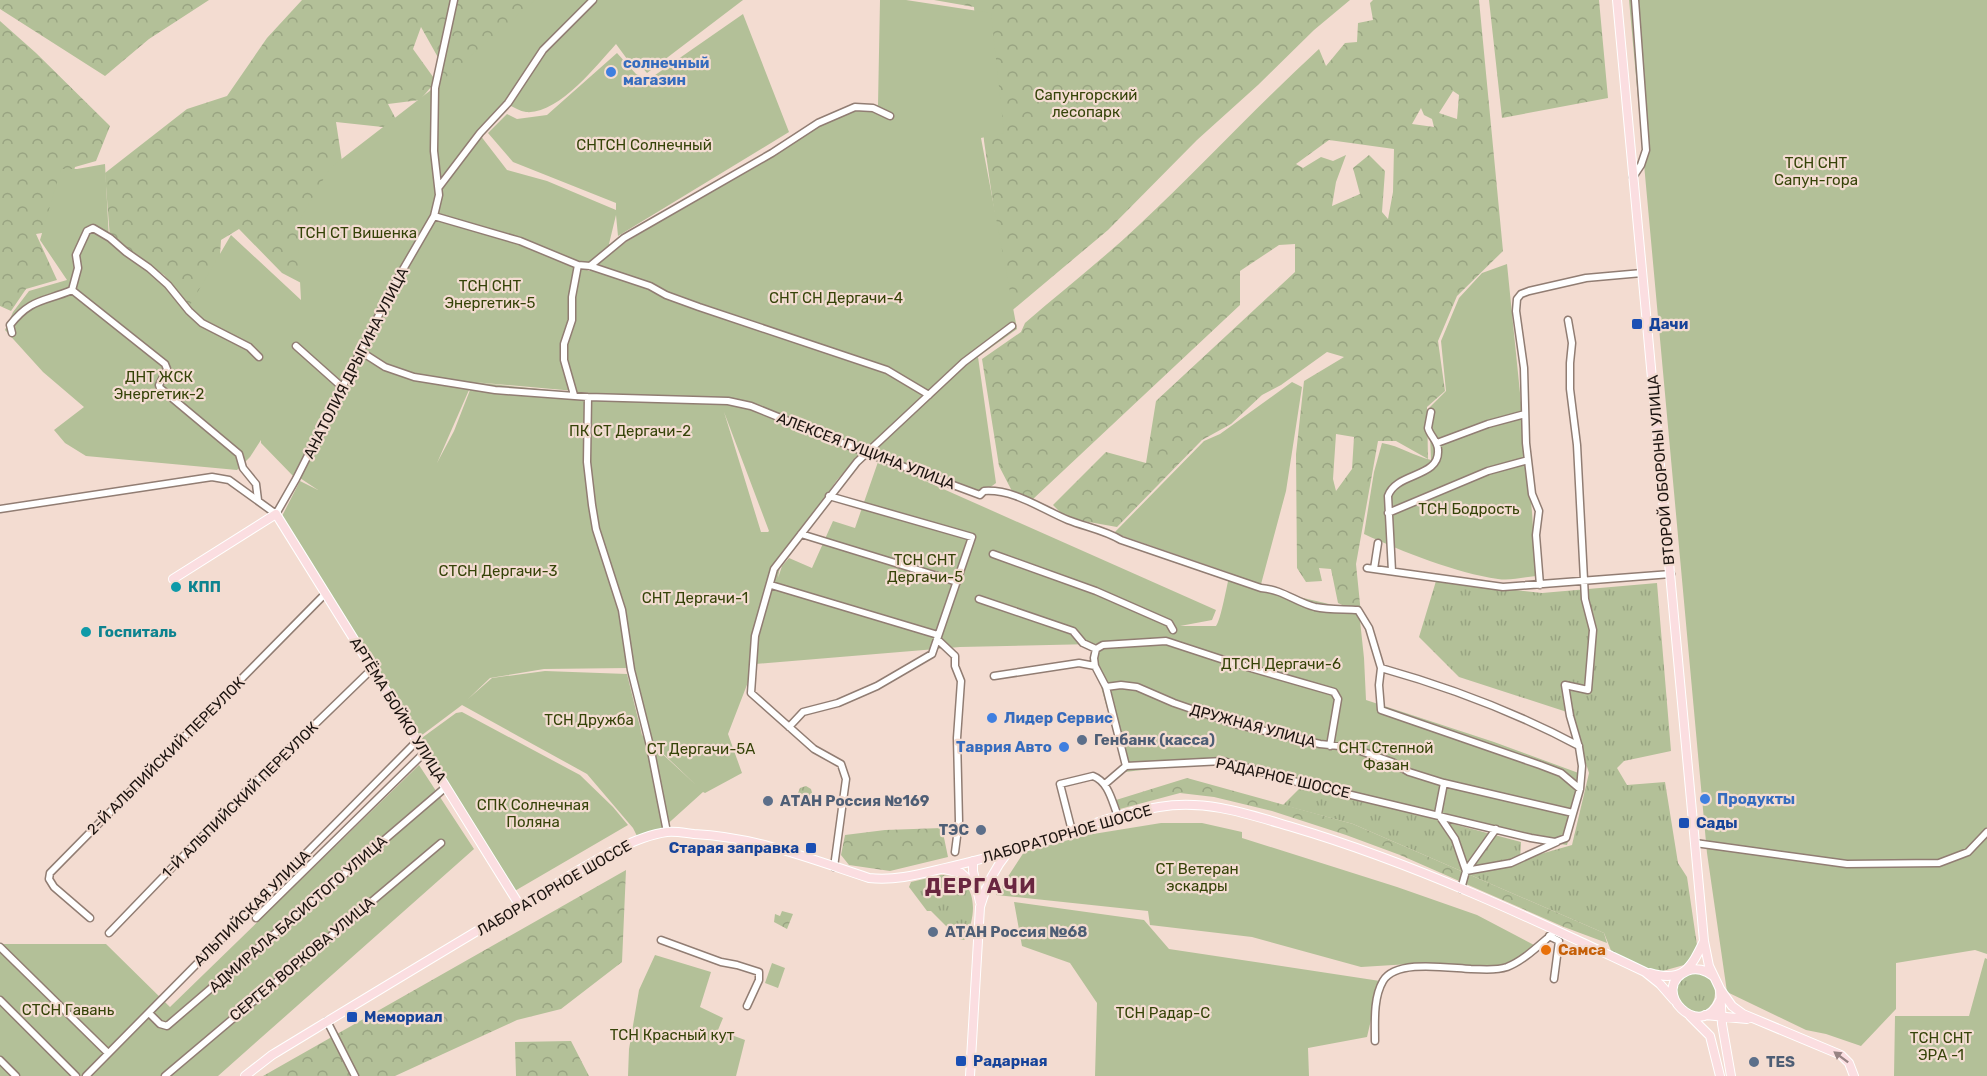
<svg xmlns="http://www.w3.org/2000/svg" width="1987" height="1076" viewBox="0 0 1987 1076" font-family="Rubik,sans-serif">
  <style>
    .grass { fill: url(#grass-tufts) }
    .forest { fill: url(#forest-crowns); fill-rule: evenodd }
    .garden { fill: #b3c098; fill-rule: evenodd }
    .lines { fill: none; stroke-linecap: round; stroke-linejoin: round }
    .minor-casing { stroke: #917d73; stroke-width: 9 }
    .major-casing { stroke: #fff; stroke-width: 10 }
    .minor { stroke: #fff; stroke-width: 6 }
    .major { stroke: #fbdee1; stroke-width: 8 }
    .oneway { fill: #978383 }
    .shop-dot { fill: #3f7fe0; stroke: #f3dcd1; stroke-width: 2 }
    .transit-dot { fill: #1a4fb4; stroke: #f3dcd1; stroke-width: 2 }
    .culture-dot { fill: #0f9aa8; stroke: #f3dcd1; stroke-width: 2 }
    .service-dot { fill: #5c6f8a; stroke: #f3dcd1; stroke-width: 2 }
    .food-dot { fill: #e8710a; stroke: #f3dcd1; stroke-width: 2 }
    .labels { text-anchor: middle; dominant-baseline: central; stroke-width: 4.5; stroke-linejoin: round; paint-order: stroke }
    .shop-label { font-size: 15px; font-weight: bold; fill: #366cbe; stroke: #f3dcd1; text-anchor: start }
    .park-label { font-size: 15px; fill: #354308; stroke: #f3dcd1 }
    .transit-label { font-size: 15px; font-weight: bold; fill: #164399; stroke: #f3dcd1; text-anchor: start }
    .street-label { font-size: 15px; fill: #1c1410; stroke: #f3dcd1 }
    .culture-label { font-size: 15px; font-weight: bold; fill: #0d838f; stroke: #f3dcd1; text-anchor: start }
    .service-label { font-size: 15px; font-weight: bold; fill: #4e5e75; stroke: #f3dcd1; text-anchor: start }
    .food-label { font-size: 15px; font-weight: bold; fill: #c56008; stroke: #f3dcd1; text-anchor: start }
    .district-label { font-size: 21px; font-weight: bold; letter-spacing: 1.5px; fill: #692640; stroke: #f3dcd1 }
  </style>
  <defs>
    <pattern id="grass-tufts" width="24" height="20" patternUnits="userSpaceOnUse" patternTransform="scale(1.5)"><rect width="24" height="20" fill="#b3c098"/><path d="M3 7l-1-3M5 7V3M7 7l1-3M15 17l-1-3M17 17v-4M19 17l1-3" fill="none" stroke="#99a482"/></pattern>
    <pattern id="forest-crowns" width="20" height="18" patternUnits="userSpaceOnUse" patternTransform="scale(1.5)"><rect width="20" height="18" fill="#b3c098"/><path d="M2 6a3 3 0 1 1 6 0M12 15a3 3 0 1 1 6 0" fill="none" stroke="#99a482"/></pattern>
  </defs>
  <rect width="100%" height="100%" fill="#f3dcd1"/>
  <path class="grass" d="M1436 581 1542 593 1657 583 1671 751 1624 761 1617 768 1627 785 1665 782 1678 863 1687 877 1697 945 1692 956 1684 965 1659 972 1638 966 1612 953 1604 933 1353 824 1283 805 1301 787 1382 805 1521 842 1520 860 1572 845 1589 773 1570 713 1459 677 1419 637Z
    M806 786 811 789 815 804 813 806 800 799 798 793 800 788Z
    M941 875C970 875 977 899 971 923 969 931 971 934 964 940L959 939 931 911H927L909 887 911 882Z
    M1675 993a20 20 0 1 1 40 0a20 20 0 1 1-40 0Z"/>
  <path class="forest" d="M0 0H209L149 39 105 76 0 9Z
    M302 0H550L434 132 440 61 421 27 413 49 436 81 420 100 388 104 401 129 336 122 343 168 305 285 282 273 239 229 221 240 216 317 202 323 164 275 110 238 105 173 187 109 227 96 267 38Z
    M934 0H1350L1314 30 1258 85 1197 140 1108 230 1009 313 984 141 974 7Z
    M1373 0H1479L1503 251 1457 296 1438 341 1445 391 1427 407 1428 459 1396 441H1378L1356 564 1361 614 1338 603 1331 569 1319 568 1322 581 1306 582 1297 568 1296 454 1304 381 1344 357 1327 352 1281 385 1262 395 1231 424 1202 440 1117 527 1066 518 1053 505 1106 452 1146 463 1156 401 1295 272V244L1279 245 1240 271V305L1032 500 1014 495 999 466 982 359 1021 332 1025 323C1063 290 1103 259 1139 225 1201 167 1257 106 1319 49L1326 66 1345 43 1357 42 1358 23 1373 20 1370 3ZM1453 91 1459 95 1457 119 1439 113ZM1421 108 1424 115 1432 119 1434 127 1412 124ZM1329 140 1394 149 1393 192 1388 219 1382 212 1385 171 1369 155 1353 168 1360 194 1332 206 1336 182 1346 155 1333 161 1321 157 1303 168 1296 164ZM1336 434 1354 437 1352 469 1336 491 1333 479Z
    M1489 0H1599L1608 98 1502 118Z
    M0 21 36 53 110 126 96 161 75 167 60 230 36 234 57 280 26 289 11 311 0 306Z
    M1187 778 1353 824 1604 933 1607 943 1564 927 1400 855 1346 835 1272 811 1214 797 1180 793 1120 809 1116 800Z
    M942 828 948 857 890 871 849 865 841 855 845 835 885 830Z
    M626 870 622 962 561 1009 517 1020 395 1076H263Z
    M782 911 793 914 787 929 774 922 775 914 780 916Z
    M571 1041 589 1076H516L515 1042Z"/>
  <path class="garden" d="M535 0H743L647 73 634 58 630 63 616 44C597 65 558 115 526 112 519 111 512 106 505 103 474 136 443 175 430 218L294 477 261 443V440L250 457 237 470 86 456 65 443 54 430 84 407 43 372 5 330 13 312 29 291 67 280 40 240 61 169H77L105 164 109 240 167 288 186 312 231 235 301 300 297 224 330 168 431 90Z
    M880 0H906L991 13 1004 133 981 138 1017 329 978 357 996 483 977 497 923 480 1216 610 1212 620 1180 626H1216C1221 620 1227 584 1230 573L1114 533 1204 441 1220 434 1292 382 1302 387 1286 491 1260 588 1359 611 1364 658 1366 700 1494 742 1584 775 1583 786 1567 845 1526 839 1213 765 1176 766 1125 772 1101 687H1111L1106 685 1097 664 1099 648 1150 640 1094 644 960 647 755 664 728 734 742 773 705 793 703 792 662 829 637 836 633 828 587 774 462 705 418 738 281 518 300 481 318 490 300 478C341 387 390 300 437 213L441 187 480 135 507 170 547 181 616 210V203L513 162 488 133 507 114 517 119 547 115 617 53 636 74 648 80 743 14 789 132 618 236 616 215 609 244 612 252 589 269 583 268 589 271 626 242 820 126 854 110 878 105ZM566 359 577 392 590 393 589 462 594 507 599 531 623 609 633 670 650 741 696 785 642 735 627 674 545 671 492 678 468 699 490 678 544 669 629 668 620 611 595 531 587 468V394L473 382 575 391ZM470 390 454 431 437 463 469 390ZM724 412 769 531 768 532H761ZM859 455 878 462 855 528 833 521 812 568 789 558 782 566 778 578 781 560 837 480Z
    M1629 0H1987V954L1975 950 1896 963V1009L1861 1046 1826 1034 1806 1030 1727 992 1707 853Z
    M1507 264 1532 512 1536 576C1524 577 1510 581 1498 579 1456 573 1403 552 1364 534L1374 472 1382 443C1400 446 1414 456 1431 460L1429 408 1446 391 1441 341 1459 298 1482 273Z
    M462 712 580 775 613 807 628 825 513 892 419 740 456 713Z
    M419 765 474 849 218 1076H0V944H106L170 1007Z
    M1161 823H1202L1242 832V838L1397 887 1477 915 1534 945 1516 959 1495 967 1426 963 1361 967 1252 937 1150 925 1148 911 996 895 1024 852 1087 835Z
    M1014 902 1144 920 1169 949 1380 981 1367 1037 1308 1048 1309 1076H1095L1097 1003 1070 963 1022 946Z
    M655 955 711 972 700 1007 723 1018 718 1030 745 1040 736 1076H628L629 1049 639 990Z
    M1985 958 1987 959V1076H1894L1895 1016H1969Z
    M772 963 785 968 778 988 765 983Z"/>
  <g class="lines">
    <g class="minor-casing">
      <path id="minor" d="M1633 177 1641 165 1646 150 1635 0
        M439 187 480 133 508 103 543 50 593 0
        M434 216 520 241 578 265
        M590 266 624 238 772 153 818 123 855 107 873 108 890 116
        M72 290 165 364 167 369 159 385 160 388 239 454 243 468 256 484 258 500
        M72 290 78 268 76 255 87 231 93 228 110 238 126 252 149 268 168 285 189 311 202 323 249 347 259 357
        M12 333 10 325C31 298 44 302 72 290
        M296 346 342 387
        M360 351 385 367 414 377 495 390 588 397 728 401 751 406 867 453 980 495 984 491C1015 489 1041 509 1068 520 1086 527 1104 530 1121 540L1261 588C1284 590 1295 602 1315 607 1329 610 1344 609 1358 610L1369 628 1381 668 1379 685 1381 710 1540 765 1561 773 1580 789
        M574 395 564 360V344L572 320V297L578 265 590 266 650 286 666 295 699 307 887 370 929 395
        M588 397 587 462 592 505 596 529 622 610 631 670 650 746 667 832
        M1437 443 1488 424 1525 414
        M0 509 212 477 229 480 276 514 296 479 394 285 434 216 439 195 434 151 435 88 454 0
        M1388 513 1488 471 1528 460
        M801 534 957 582
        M993 554 1096 591 1169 623 1173 630
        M1367 568 1503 587 1671 574
        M1374 569 1378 543
        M1392 571 1388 496C1396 472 1440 478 1438 450 1438 441 1430 436 1428 428L1431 412
        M771 585 938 635
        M1540 585 1536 535 1539 511 1532 494 1526 443 1524 368 1516 311 1517 299 1521 294 1529 291 1586 278 1642 273
        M979 599 1073 631 1083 643 1096 649
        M937 639 955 656V666L961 681 957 738 959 821 955 852
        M1095 666 1094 658 1096 649 1103 645 1166 641 1230 662 1334 692 1338 699 1330 746
        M1381 668C1449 687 1517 713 1579 746
        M994 676 1079 663 1095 666 1106 687 1126 766 1105 784
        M1106 687 1121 685 1137 687 1174 703 1235 724 1320 744 1349 747 1392 762 1409 772 1444 783 1573 813
        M789 727 803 712 838 703 877 686 932 654 972 537 829 496
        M1126 766 1223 761 1297 782 1531 838 1555 842 1566 838 1580 789 1582 766 1579 747 1570 716 1565 685 1588 690 1593 630 1585 599 1577 445 1570 389V363L1572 343 1568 320
        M1444 783 1438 814 1455 839 1466 871 1511 863 1557 842
        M1072 831 1060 784 1093 776C1109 782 1112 802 1118 816
        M1695 843 1847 864 1939 863 1968 852 1987 832
        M834 867 846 779 841 764 814 749 751 693 755 636 774 569 857 462 964 362 1012 326
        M1461 889 1466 871 1496 829
        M90 918 54 887 49 879 50 873 325 594
        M256 918 425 752
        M109 933 242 795 372 669
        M1549 936 1559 941 1554 979
        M661 940 721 962 737 965 759 972V980L747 1006
        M0 947 108 1053
        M0 1000 76 1076
        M150 1014 160 1024 167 1026 446 787
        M327 1021 355 1076
        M1375 1041C1375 1023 1373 998 1383 981 1396 959 1448 968 1471 969 1483 969 1495 971 1507 967 1525 960 1541 943 1556 931
        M0 1060 16 1076
        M86 1076 417 741
        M165 1076 441 843"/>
    </g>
    <g class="major-casing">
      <path id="major" d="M1617 0 1704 941 1709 966 1720 989 1722 1024 1731 1076
        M173 579 276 514 520 906
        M973 861V871L980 902
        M944 869 961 873 975 886
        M1650 973C1683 983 1691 968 1704 941
        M1713 976C1706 970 1696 967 1687 971 1647 989 1701 1044 1720 1000
        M1720 989 1732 1006 1743 1014 1841 1055 1849 1063 1854 1076
        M1705 1015 1747 1019
        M1690 1016 1710 1036 1720 1076
        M245 1076 272 1055C361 1001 451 946 541 893 575 873 628 837 667 832 675 831 685 833 694 834 756 837 811 859 869 878 896 881 920 874 945 868 966 863 987 858 1007 852 1058 838 1107 815 1159 807 1206 799 1248 814 1292 827 1414 863 1531 918 1645 972L1660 984 1674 1000
        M970 1076 980 907C986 885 994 869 1008 852"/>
    </g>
    <use href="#minor" class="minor"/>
    <use href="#major" class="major"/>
  </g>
  <defs><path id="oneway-solid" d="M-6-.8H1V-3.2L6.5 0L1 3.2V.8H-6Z" transform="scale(1.5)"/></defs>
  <use class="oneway" href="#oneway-solid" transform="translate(1841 1057) rotate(-143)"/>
  <g class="shop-dot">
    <circle cx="611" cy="72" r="6"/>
    <circle cx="992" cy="718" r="6"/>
    <circle cx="1064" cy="747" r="6"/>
    <circle cx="1705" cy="799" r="6"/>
  </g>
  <g class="transit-dot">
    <rect x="1631" y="318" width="12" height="12" rx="3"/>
    <rect x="1678" y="817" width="12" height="12" rx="3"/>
    <rect x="805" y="842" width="12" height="12" rx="3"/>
    <rect x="346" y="1011" width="12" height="12" rx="3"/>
    <rect x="955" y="1055" width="12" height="12" rx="3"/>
  </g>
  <g class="culture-dot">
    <circle cx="176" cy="587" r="6"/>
    <circle cx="86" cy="632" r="6"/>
  </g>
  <g class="service-dot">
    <circle cx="1082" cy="740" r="6"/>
    <circle cx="768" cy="801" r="6"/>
    <circle cx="981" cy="830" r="6"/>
    <circle cx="933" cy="932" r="6"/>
    <circle cx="1754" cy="1062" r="6"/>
  </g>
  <circle class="food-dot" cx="1546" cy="950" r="6"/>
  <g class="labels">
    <g class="shop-label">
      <text x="623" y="63">солнечный<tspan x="623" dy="17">магазин</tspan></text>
      <text x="1004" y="718">Лидер Сервис</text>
      <text x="1052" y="747" text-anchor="end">Таврия Авто</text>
      <text x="1717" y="799">Продукты</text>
    </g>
    <g class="park-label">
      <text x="1086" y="95">Сапунгорский<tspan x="1086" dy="17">лесопарк</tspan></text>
      <text x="644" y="145">СНТСН Солнечный</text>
      <text x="1816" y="163">ТСН СНТ<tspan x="1816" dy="17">Сапун-гора</tspan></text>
      <text x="357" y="233">ТСН СТ Вишенка</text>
      <text x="490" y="286">ТСН СНТ<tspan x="490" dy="17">Энергетик-5</tspan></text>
      <text x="836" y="298">СНТ СН Дергачи-4</text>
      <text x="159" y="377">ДНТ ЖСК<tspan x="159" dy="17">Энергетик-2</tspan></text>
      <text x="630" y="431">ПК СТ Дергачи-2</text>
      <text x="1469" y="509">ТСН Бодрость</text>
      <text x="925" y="560">ТСН СНТ<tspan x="925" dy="17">Дергачи-5</tspan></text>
      <text x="498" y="571">СТСН Дергачи-3</text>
      <text x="695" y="598">СНТ Дергачи-1</text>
      <text x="1281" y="664">ДТСН Дергачи-6</text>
      <text x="589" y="720">ТСН Дружба</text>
      <text x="1386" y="748">СНТ Степной<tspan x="1386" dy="17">Фазан</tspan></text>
      <text x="701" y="749">СТ Дергачи-5А</text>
      <text x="533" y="805">СПК Солнечная<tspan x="533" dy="17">Поляна</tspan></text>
      <text x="1197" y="869">СТ Ветеран<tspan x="1197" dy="17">эскадры</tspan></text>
      <text x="68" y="1010">СТСН Гавань</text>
      <text x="1163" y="1013">ТСН Радар-С</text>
      <text x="672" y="1035">ТСН Красный кут</text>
      <text x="1941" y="1038">ТСН СНТ<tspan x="1941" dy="17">ЭРА -1</tspan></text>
    </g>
    <g class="transit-label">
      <text x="1649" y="324">Дачи</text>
      <text x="1696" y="823">Сады</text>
      <text x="799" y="848" text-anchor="end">Старая заправка</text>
      <text x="364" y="1017">Мемориал</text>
      <text x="973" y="1061">Радарная</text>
    </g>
    <g class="street-label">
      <text transform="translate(356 363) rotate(-63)">АНАТОЛИЯ ДРЫГИНА УЛИЦА</text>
      <text transform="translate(866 451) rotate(21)">АЛЕКСЕЯ ГУЩИНА УЛИЦА</text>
      <text transform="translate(1661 470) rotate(-95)">ВТОРОЙ ОБОРОНЫ УЛИЦА</text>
      <text transform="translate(398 710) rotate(58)">АРТЁМА БОЙКО УЛИЦА</text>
      <text transform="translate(1253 726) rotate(15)">ДРУЖНАЯ УЛИЦА</text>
      <text transform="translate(166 756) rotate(-45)">2-Й АЛЬПИЙСКИЙ ПЕРЕУЛОК</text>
      <text transform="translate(1283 778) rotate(13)">РАДАРНОЕ ШОССЕ</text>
      <text transform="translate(240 800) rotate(-45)">1-Й АЛЬПИЙСКИЙ ПЕРЕУЛОК</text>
      <text transform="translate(1067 834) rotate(-16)">ЛАБОРАТОРНОЕ ШОССЕ</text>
      <text transform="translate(554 888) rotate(-30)">ЛАБОРАТОРНОЕ ШОССЕ</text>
      <text transform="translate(252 908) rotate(-45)">АЛЬПИЙСКАЯ УЛИЦА</text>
      <text transform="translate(298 914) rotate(-41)">АДМИРАЛА БАСИСТОГО УЛИЦА</text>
      <text transform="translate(302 959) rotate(-40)">СЕРГЕЯ ВОРКОВА УЛИЦА</text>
    </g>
    <g class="culture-label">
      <text x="188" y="587">КПП</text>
      <text x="98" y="632">Госпиталь</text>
    </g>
    <g class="service-label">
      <text x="1094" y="740">Генбанк (касса)</text>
      <text x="780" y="801">АТАН Россия №169</text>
      <text x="969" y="830" text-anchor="end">ТЭС</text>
      <text x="945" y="932">АТАН Россия №68</text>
      <text x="1766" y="1062">TES</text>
    </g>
    <g class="food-label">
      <text x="1558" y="950">Самса</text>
    </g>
    <g class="district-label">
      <text x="981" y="885">ДЕРГАЧИ</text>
    </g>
  </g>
</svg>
